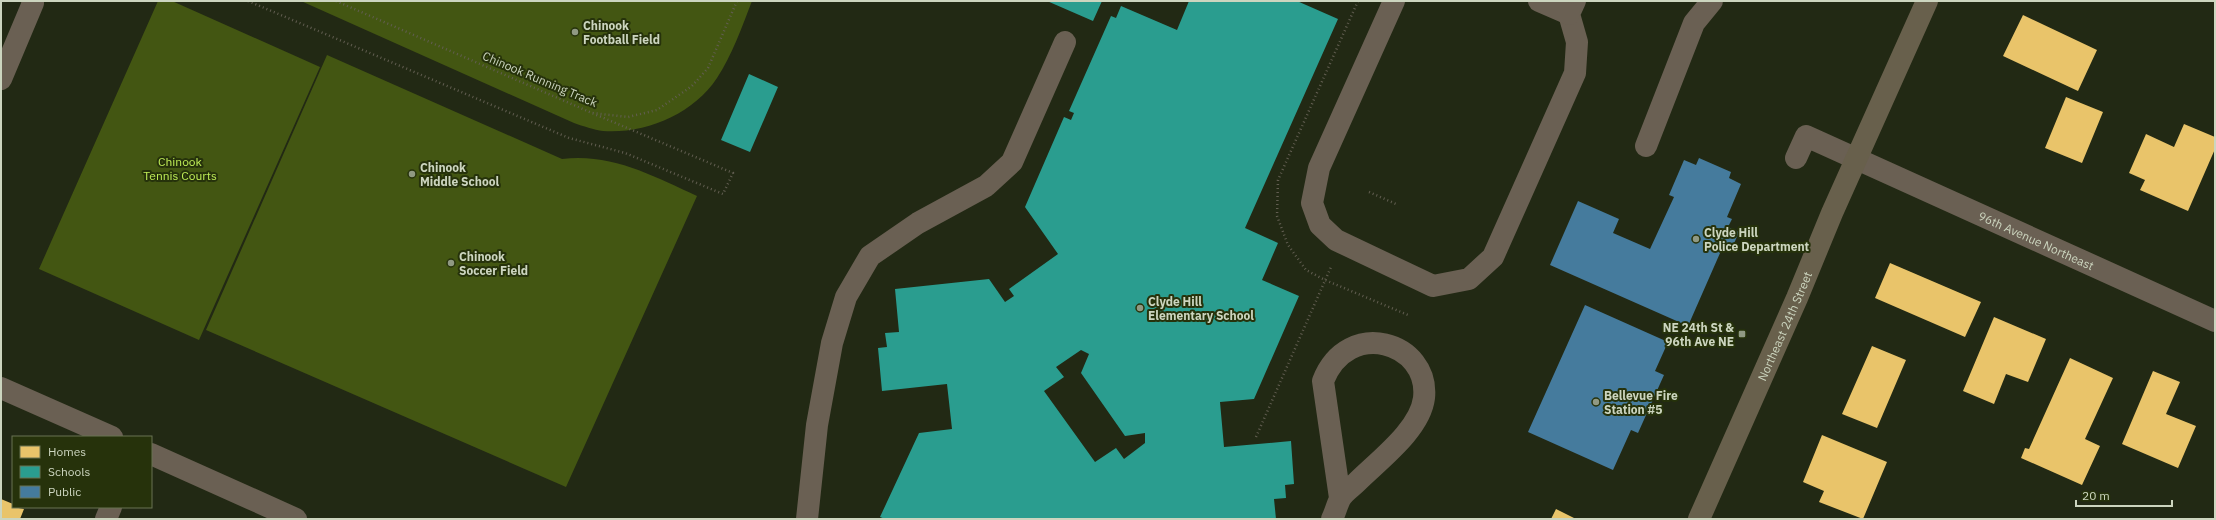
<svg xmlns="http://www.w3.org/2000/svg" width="2216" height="520" viewBox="0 0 2216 520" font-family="'IBM Plex Sans',sans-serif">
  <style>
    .green { fill: #435612 }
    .homes { fill: #e9c46a }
    .schools { fill: #2a9d8f; fill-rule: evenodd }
    .public { fill: #457b9d }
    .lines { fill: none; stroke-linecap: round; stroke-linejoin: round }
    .path { stroke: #625e51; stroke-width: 2.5; stroke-dasharray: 1 3; stroke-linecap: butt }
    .minor { stroke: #6a6053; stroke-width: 22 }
    .major { stroke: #68604c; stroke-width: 22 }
    .poi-dot { fill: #909983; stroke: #26320b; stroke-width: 1.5 }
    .labels { text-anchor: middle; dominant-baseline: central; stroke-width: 4; stroke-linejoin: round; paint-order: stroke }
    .poi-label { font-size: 12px; font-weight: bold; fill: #ccd5bf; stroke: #26320b; text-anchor: start }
    .street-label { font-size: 12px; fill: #ccd5bf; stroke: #26320b }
    .park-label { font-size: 12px; fill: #bfed57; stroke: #26320b }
  </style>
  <rect width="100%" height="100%" fill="#222914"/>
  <path class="green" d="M158 1H172L320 67 199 340 39 269Z
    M301 1H752C742 27 732 55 717 78 693 114 646 134 603 131 594 130 583 126 574 123Z
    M327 55 562 159C612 153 653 176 697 196L566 487 206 330Z"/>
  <path class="homes" d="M2023 15 2097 50 2078 91 2003 56Z
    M2066 97 2103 112 2082 163 2045 148Z
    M2184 124 2215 137V149L2188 211 2140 190 2145 180 2129 173 2146 134 2174 147Z
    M1890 263 1981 302 1965 337 1875 298Z
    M1994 317 2046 339 2028 382 2006 374 1994 404 1963 391Z
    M1872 346 1906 360 1877 428 1842 414Z
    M2070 358 2113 378 2085 439 2100 446 2082 485 2021 458 2025 448 2029 449Z
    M2153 371 2180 382 2166 414 2196 426 2178 468 2122 444Z
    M1822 435 1887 462 1863 519 1819 502 1824 491 1803 482Z
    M1 499 13 504V507L24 509 20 519H1Z
    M1556 509 1576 519H1551Z"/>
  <path class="schools" d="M1047 1H1102L1093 21Z
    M1189 1H1297L1338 19 1245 228 1278 243 1262 280 1299 296 1254 399 1220 402 1224 447 1291 441 1294 484 1285 485 1286 498 1274 499 1276 519H885L880 517 919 433 952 429 947 384 882 391 878 348 887 347 885 333 899 332 895 289 989 279 1005 302 1014 296 1009 289 1058 254 1025 207 1064 117 1071 120 1074 113 1069 111 1111 16 1116 18 1121 6 1177 30ZM1081 350 1089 354 1081 373 1125 436 1145 433V443L1124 459 1116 448 1095 462 1044 391 1064 377 1056 367Z
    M749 74 778 87 750 152 721 140Z"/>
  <path class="public" d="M1699 158 1731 172 1729 178 1741 184 1727 217 1732 219 1728 227 1739 232 1732 248 1724 244 1688 326 1550 265 1578 201 1619 219 1613 233 1650 249 1674 197 1669 195 1684 160 1696 165Z
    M1585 305 1668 342 1655 371 1664 375 1638 433 1631 430 1613 470 1528 432Z"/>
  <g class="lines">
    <path class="path" d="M248 1 569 138 625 153 723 194 733 173 592 113
      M336 1 592 113 628 117 657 110 692 86 708 68 737 1
      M1358 1 1278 180 1277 216 1288 245 1306 270 1325 280 1408 315
      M1369 192 1396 204
      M1256 437 1331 267"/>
    <g class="minor">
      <path d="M1394 1 1319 168 1312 203 1320 225 1336 240 1433 286 1469 279 1493 257 1575 73 1577 42 1569 14 1575 1"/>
      <path d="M1539 1 1569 14"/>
      <path d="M1 79 33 3 32 1"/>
      <path d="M1646 146 1694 23 1712 1"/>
      <path id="s1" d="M1796 158 1806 136 2215 321"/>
      <path d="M1 388 112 437"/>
      <path d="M151 454 296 519"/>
      <path d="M106 519 111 507"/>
      <path d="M807 519 817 425 832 343 846 297 870 256 918 223 986 186 1012 162 1065 42"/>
      <path d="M1332 519C1335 513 1337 505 1340 499 1343 493 1352 487 1357 482 1379 460 1420 430 1424 398 1430 342 1348 317 1323 381L1340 498"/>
    </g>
    <path class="major" id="s2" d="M1699 519 1797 298 1832 213 1927 1"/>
  </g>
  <g class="poi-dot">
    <circle cx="575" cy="32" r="4"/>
    <circle cx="412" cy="174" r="4"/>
    <circle cx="1696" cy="239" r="4"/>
    <circle cx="451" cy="263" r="4"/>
    <circle cx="1140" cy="308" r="4"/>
    <rect x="1738" y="330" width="8" height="8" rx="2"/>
    <circle cx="1596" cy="402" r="4"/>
  </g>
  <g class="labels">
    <g class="poi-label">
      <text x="583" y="25">Chinook<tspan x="583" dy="14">Football Field</tspan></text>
      <text x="420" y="167">Chinook<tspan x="420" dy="14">Middle School</tspan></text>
      <text x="1704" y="232">Clyde Hill<tspan x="1704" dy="14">Police Department</tspan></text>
      <text x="459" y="256">Chinook<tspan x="459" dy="14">Soccer Field</tspan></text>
      <text x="1148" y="301">Clyde Hill<tspan x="1148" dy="14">Elementary School</tspan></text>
      <text x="1734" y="327" text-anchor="end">NE 24th St &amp;<tspan x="1734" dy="14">96th Ave NE</tspan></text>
      <text x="1604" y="395">Bellevue Fire<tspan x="1604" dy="14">Station #5</tspan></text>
    </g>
    <g class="street-label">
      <text transform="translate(540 79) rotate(23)">Chinook Running Track</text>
      <text stroke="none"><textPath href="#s1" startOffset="277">96th Avenue Northeast</textPath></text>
      <text stroke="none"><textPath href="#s2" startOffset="211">Northeast 24th Street</textPath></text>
    </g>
    <g class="park-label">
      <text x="180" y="161">Chinook<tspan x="180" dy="14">Tennis Courts</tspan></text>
    </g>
  </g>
  <rect width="2216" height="520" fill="none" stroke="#ccd5bf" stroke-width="4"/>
  <rect x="12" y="436" width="140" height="72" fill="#26320b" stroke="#687353"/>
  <rect x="20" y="446" width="20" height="12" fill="#e9c46a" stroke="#687353"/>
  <text x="48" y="456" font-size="12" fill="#ccd5bf">Homes</text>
  <rect x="20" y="466" width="20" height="12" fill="#2a9d8f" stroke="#687353"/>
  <text x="48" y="476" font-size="12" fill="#ccd5bf">Schools</text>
  <rect x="20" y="486" width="20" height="12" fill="#457b9d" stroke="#687353"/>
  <text x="48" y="496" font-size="12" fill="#ccd5bf">Public</text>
  <path d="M2076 500v6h96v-6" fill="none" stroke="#ccd5bf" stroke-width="2"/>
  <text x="2082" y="500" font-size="12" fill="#ccd5bf" stroke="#26320b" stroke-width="3" paint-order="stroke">20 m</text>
</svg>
